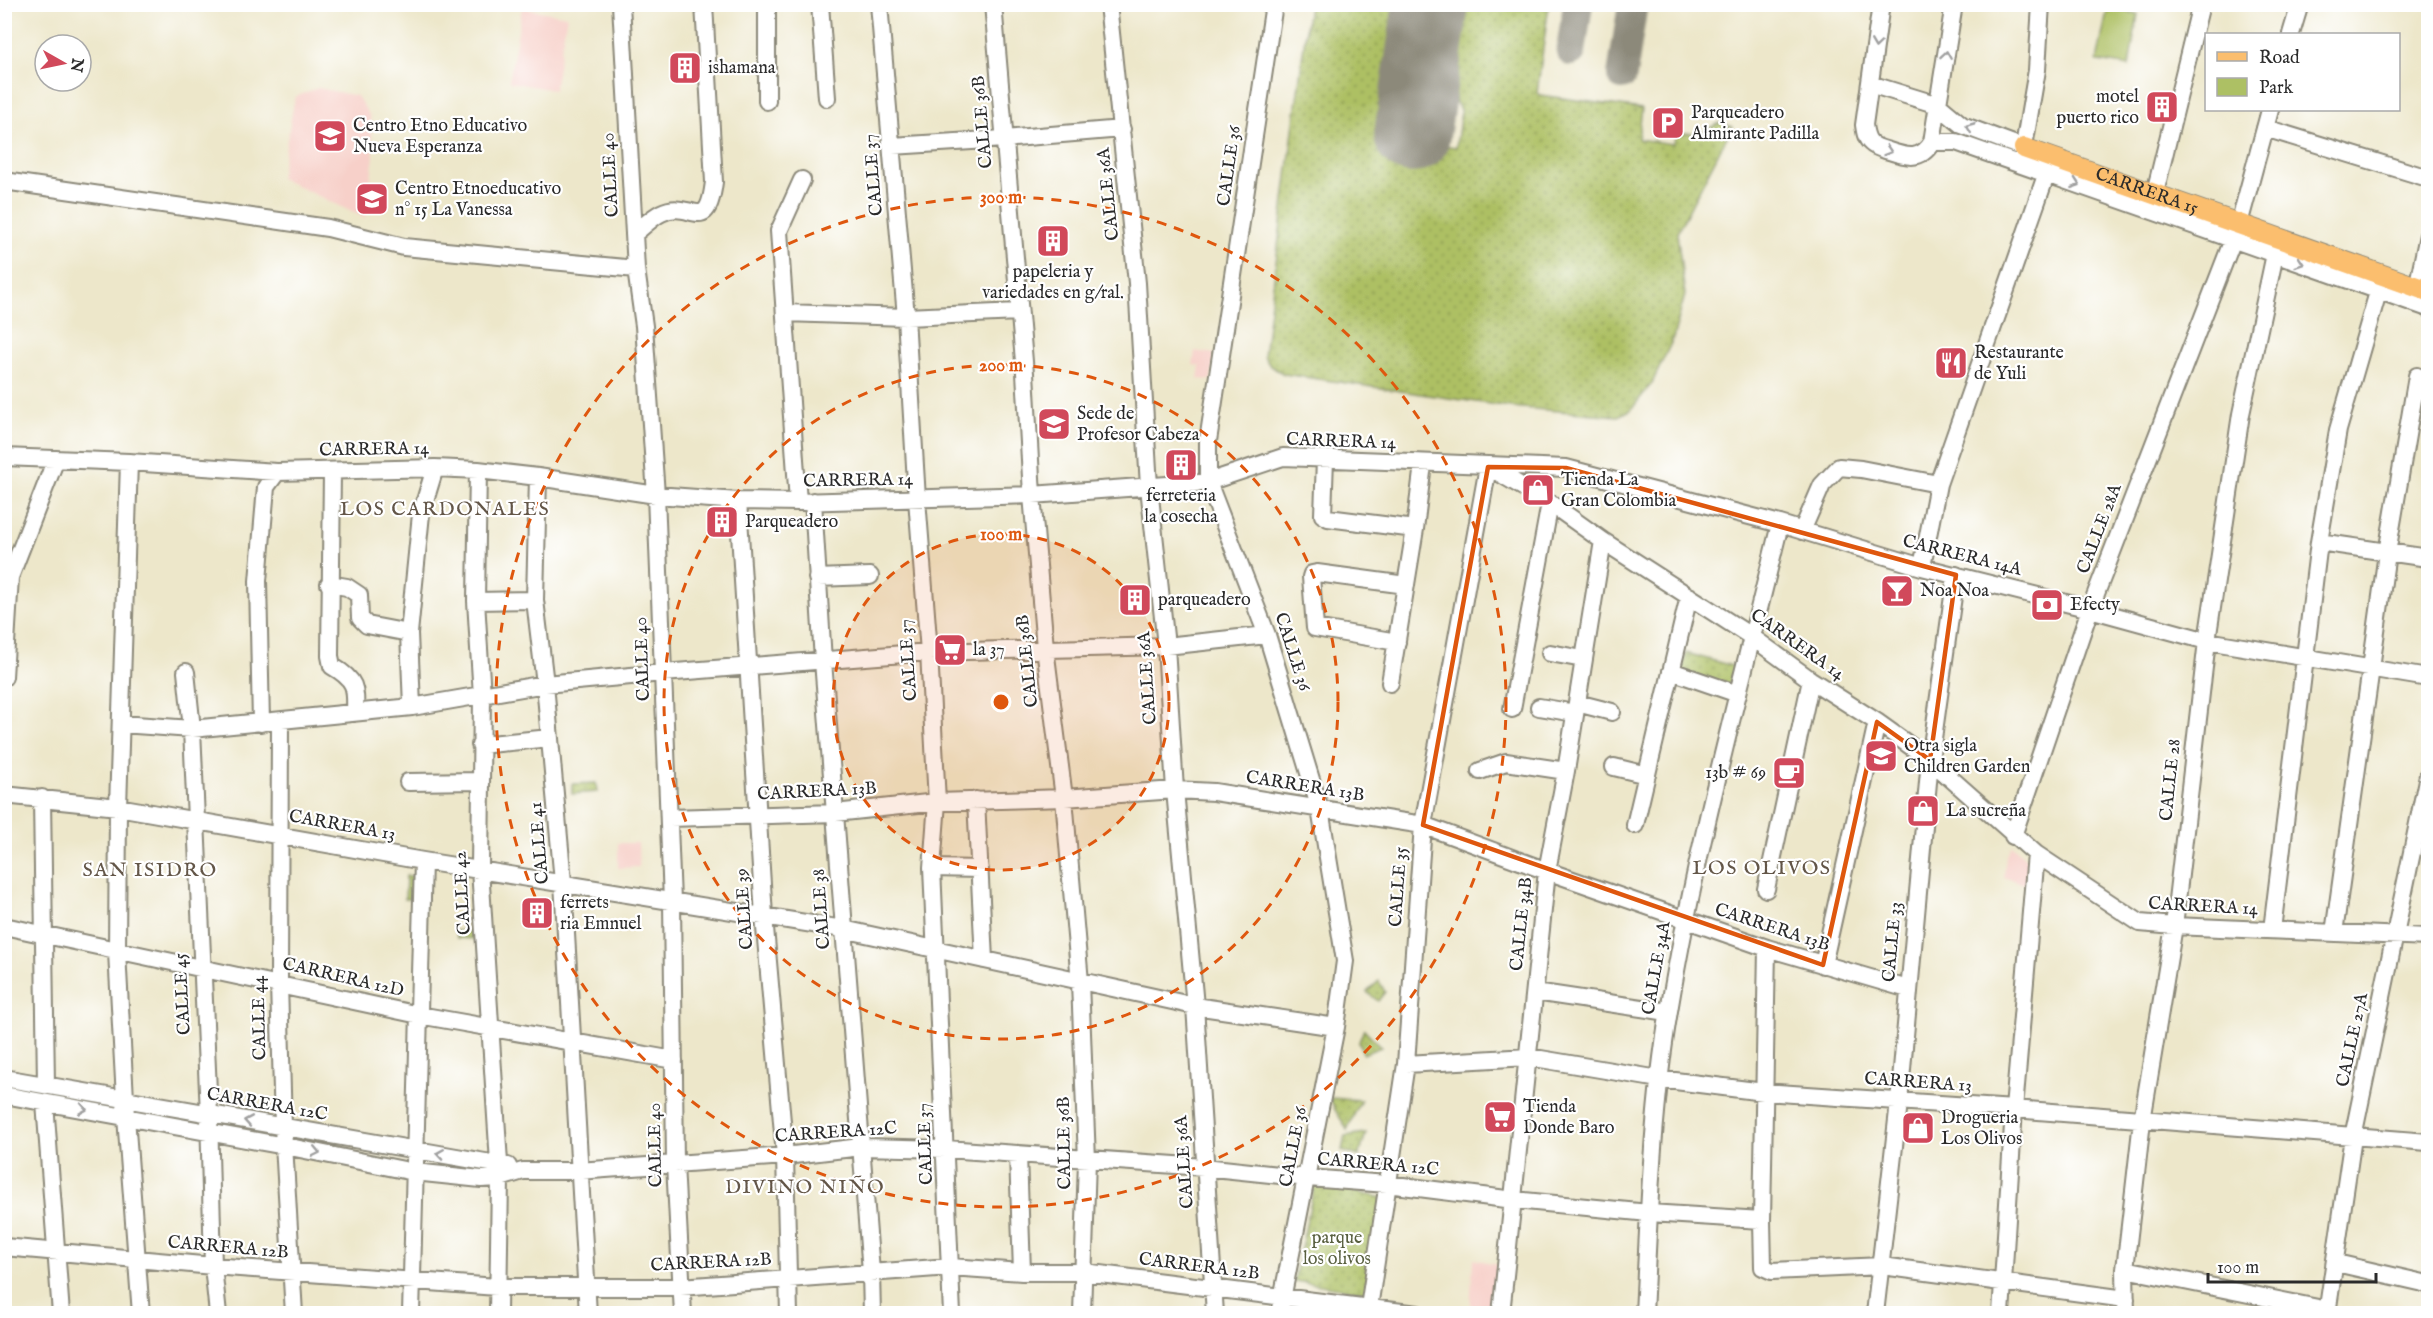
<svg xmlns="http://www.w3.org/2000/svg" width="2433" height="1318" viewBox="0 0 2433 1318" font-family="'IM FELL English',serif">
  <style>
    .built { fill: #f7d0c9 }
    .green { fill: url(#green-dots); stroke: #6c7648; stroke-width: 1.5 }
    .pitch { fill: #adc064; stroke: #6c7648; stroke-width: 1.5 }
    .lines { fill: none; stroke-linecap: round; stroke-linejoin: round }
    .taxiway { stroke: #8c897a; stroke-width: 30 }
    .runway { stroke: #8c897a; stroke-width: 76 }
    .minor-casing { stroke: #8c897a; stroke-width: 20 }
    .major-casing { stroke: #8c897a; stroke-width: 22 }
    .minor { stroke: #fff; stroke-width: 16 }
    .major { stroke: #fbbe6e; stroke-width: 20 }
    .oneway { stroke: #a0a0a0 }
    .marked { fill: none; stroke: #df570e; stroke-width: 4.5; stroke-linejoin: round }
    .ring { fill: none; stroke: #df570e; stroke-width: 3; stroke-dasharray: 10 8 }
    .labels { text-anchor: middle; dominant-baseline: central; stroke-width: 4.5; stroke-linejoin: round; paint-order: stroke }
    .poi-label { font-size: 18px; fill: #2b2b2b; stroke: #fff; text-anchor: start }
    .street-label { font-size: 18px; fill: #2b2b2b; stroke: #fff }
    .park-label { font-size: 18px; fill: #585f3f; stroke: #fff }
    .neighbourhood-label { font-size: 20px; letter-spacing: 1.5px; fill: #635648; stroke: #fff }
    .centre { fill: #df570e; stroke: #fff; stroke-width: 3 }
    .ring-label { font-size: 18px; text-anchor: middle; font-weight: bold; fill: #df570e; stroke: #fff; stroke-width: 4.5; stroke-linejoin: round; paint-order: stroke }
  </style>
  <defs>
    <pattern id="green-dots" width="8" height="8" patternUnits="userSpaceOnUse" patternTransform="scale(1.5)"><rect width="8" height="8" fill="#adc064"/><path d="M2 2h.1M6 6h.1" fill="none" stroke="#8d9c53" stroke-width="1.8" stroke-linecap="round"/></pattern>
  </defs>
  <rect width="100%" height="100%" fill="#fff"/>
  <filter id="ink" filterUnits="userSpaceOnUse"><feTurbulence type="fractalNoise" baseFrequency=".0167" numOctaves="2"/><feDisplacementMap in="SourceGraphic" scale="12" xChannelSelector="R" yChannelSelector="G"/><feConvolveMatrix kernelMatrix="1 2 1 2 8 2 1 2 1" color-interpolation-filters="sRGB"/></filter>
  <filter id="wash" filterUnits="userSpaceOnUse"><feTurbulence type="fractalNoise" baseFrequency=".008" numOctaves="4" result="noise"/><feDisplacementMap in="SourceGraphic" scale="24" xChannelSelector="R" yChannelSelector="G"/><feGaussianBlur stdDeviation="1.35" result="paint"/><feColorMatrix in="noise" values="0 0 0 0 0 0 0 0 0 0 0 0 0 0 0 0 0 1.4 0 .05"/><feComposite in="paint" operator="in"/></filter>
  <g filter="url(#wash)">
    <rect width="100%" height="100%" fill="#ede7ca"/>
    <path class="built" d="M522 8 567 16 554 90 509 82Z
      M318 88 357 96 370 116 374 157 365 218 280 178 295 97Z
      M1195 351 1215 354 1211 380 1198 379 1200 366 1193 365Z
      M618 843H638L639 867 618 868Z
      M2012 845 2030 863 2033 887 2004 877 2006 856Z
      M1473 1259 1497 1264 1494 1310 1470 1308Z"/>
    <path class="green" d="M1458 4 1549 5 1537 93 1540 95 1642 109 1638 139 1673 144 1677 132 1698 134 1719 123 1732 127 1677 233 1685 295 1673 339 1652 383 1631 410 1618 416 1510 407 1284 374 1270 366 1264 356 1309 5H1406L1389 139 1456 147 1461 112 1447 85Z
      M1686 653 1736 667 1728 687 1681 673Z
      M596 783 597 792 572 794V784Z
      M406 876H413L411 899H405Z
      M457 931 478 932 477 939 457 938Z
      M1379 981 1385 992 1378 1001 1367 992Z
      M1364 1029 1381 1047 1363 1054 1359 1042Z
      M1330 1098 1361 1100 1347 1130C1342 1119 1333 1110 1330 1098Z
      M1366 1133 1359 1156 1342 1151 1345 1136Z
      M1315 1183 1383 1198 1365 1292 1294 1281Z"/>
    <path class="pitch" d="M2108 7 2138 14 2129 66 2097 61Z"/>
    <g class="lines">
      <path class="taxiway" d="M1571 51 1578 4
        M1622 75 1633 4"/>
      <path class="runway" d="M1412 135 1431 4"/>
    </g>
  </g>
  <g filter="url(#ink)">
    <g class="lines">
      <g class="minor-casing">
        <path id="minor" d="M621 4 636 269 644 326 656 495 672 901 675 1164 683 1314
          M767 4V101
          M820 4 827 98
          M879 4 906 317 917 499 929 652 937 802 932 868 952 1314
          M993 4 1025 373 1032 495 1045 648 1064 798 1080 982 1087 1160 1082 1314
          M1108 4 1137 283 1149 487 1166 646 1175 790 1195 1006 1215 1314
          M1274 4 1208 441V482L1267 635 1320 809 1345 961 1336 1027 1279 1314
          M1881 4 1864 125C1865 132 1866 139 1871 143 1876 148 1883 149 1889 151 1907 157 1921 161 1932 142L1954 4
          M2291 34 2300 4
          M1870 84 1938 105 1962 125 2024 148
          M2265 128 2428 178
          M1932 142H1956L2428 308
          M892 146 1004 139 1122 129
          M2022 158 2037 70 2041 4
          M4 181 328 228 404 247 636 269
          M2152 205 2201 4
          M634 234C643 227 651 218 661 213 691 198 707 238 714 182L704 4
          M2415 298 2428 235
          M785 313 906 317 1019 312
          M4 457 129 462 277 472 435 468 478 470 538 477 656 495 738 501 798 502 1032 495 1208 482 1283 457 1566 468 1780 524 1922 567 2090 609 2207 641 2428 678
          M1325 459 1323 515 1328 518 1415 529
          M129 462 118 807 117 952 126 1117 141 1314
          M1489 467 1550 503 1603 541 1752 637 1811 680 1877 722 1930 760 2036 854 2140 923 2174 926 2428 937
          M478 470 476 601 482 696 480 869 500 1178 498 1314
          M332 471 330 656 332 666C356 680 356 687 355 713
          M538 477 535 600 545 684 563 882 588 1314
          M738 501 764 916 785 1156 789 1314
          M813 501 823 661 871 1272 872 1314
          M798 502 779 231 802 180
          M1802 531 1822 485 1839 467 1861 469 1938 484
          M2319 542 2428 558
          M1922 567 1938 484 2050 164
          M817 578 870 576
          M329 584 347 587 359 595 360 618 367 625 409 633
          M476 601 535 600
          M1397 642 1315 628 1311 577 1312 574 1317 573 1406 585
          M1550 653 1583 659
          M1671 671 1738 694
          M186 672 192 729 209 1114 213 1266 218 1314
          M4 677 10 577 56 459
          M1390 683 1415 529 1423 464
          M1577 703 1612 712
          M412 707 409 633 421 514 435 468
          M1539 707 1575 713
          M1512 709 1550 503
          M280 721 279 983 283 1127 294 1314
          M261 723 258 581 266 487 277 472
          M121 724 192 729 412 707 545 684 663 673 929 652 1166 646 1267 635
          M480 745 550 738
          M1614 767 1647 775
          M1480 771 1506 762 1566 771
          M408 782 479 781
          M4 795 118 807 423 861 843 929 1195 1006 1336 1027
          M42 798 46 1085
          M976 800 984 960
          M669 818 835 813 937 802 1064 798 1175 790 1214 792 1423 825 1547 871 1767 948 1908 989
          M1635 825 1689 596
          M2013 836 2090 609 2239 224 2270 110
          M932 868 980 869
          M1766 889 1811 680
          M4 926 419 1015 674 1060
          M2272 930 2319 542 2338 430 2383 275
          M2334 933 2387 553 2417 376
          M1767 948 1762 1220 1763 1267 1772 1271 1882 1266 2126 1299
          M1823 965 1877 722
          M1535 992 1668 1012
          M1406 1064 1529 1057 1659 1079 1764 1092 2014 1109 2428 1142
          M4 1078 508 1166
          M4 1095 285 1146 414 1172 481 1179 500 1178 523 1171H578L785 1156 861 1147 946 1149 1204 1167 1308 1178 1387 1184 1514 1200 1649 1213 1762 1220
          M45 1103 61 1314
          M1018 1154 1022 1272
          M4 1247 213 1266 497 1287H680L950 1267 1022 1272H1084L1418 1314
          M2336 1263 2428 1284
          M2125 1269 2328 1310
          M411 1314 423 861
          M1368 1314 1406 1064 1423 825 1488 467
          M1501 1314 1547 871 1566 771 1603 541
          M1644 1314C1649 1213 1652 1110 1669 1011 1696 847 1741 685 1780 524
          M1875 1314 1899 1102 1930 760 1956 575
          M2001 1314 2014 1109 2036 854
          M2126 1314 2125 1269 2142 1121 2174 926 2207 641 2241 414 2275 254
          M2327 1314 2353 1137 2428 775"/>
      </g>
      <g class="major-casing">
        <g id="major">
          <path id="s1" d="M2024 148 2428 291"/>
        </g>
      </g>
      <use href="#minor" class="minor"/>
      <use href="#major" class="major"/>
    </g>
    <defs><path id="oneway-chevron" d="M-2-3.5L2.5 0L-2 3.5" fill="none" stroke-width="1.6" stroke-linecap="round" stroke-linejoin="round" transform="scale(1.5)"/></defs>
    <g class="oneway">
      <use href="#oneway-chevron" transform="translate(1876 44) rotate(98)"/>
      <use href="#oneway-chevron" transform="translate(1946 55) rotate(-81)"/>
      <use href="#oneway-chevron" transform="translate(1970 127) rotate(-158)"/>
      <use href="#oneway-chevron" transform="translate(1888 151) rotate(18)"/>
      <use href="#oneway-chevron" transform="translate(2076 184) rotate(19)"/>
      <use href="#oneway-chevron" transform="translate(2300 263) rotate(19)"/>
      <use href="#oneway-chevron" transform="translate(83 1109) rotate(10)"/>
      <use href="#oneway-chevron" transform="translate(248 1121) rotate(-170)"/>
      <use href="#oneway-chevron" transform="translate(316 1152) rotate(12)"/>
      <use href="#oneway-chevron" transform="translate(440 1154) rotate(-171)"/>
    </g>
  </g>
  <path class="marked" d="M1488 467 1566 468 1956 575 1930 760 1877 722 1823 965 1423 825Z"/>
  <circle cx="1001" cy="702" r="168" fill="#df570e" fill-opacity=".12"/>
  <g class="ring">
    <circle cx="1001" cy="702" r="168"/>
    <circle cx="1001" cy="702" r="337"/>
    <circle cx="1001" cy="702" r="505"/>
  </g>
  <defs>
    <g id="building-square" transform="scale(1.725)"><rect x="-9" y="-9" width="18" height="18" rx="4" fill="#d1495b" stroke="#fff"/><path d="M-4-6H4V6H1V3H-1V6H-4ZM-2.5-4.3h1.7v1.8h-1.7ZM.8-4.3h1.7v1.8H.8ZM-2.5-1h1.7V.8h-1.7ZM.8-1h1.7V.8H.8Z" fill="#fff"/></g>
    <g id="parking-square" transform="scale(1.725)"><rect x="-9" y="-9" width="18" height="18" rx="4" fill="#d1495b" stroke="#fff"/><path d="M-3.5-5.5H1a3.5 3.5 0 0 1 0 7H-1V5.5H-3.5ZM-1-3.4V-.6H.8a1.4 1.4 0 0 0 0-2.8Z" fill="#fff"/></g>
    <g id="school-square" transform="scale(1.725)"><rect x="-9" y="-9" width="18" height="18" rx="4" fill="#d1495b" stroke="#fff"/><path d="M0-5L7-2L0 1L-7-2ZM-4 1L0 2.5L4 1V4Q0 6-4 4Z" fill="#fff"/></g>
    <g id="restaurant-square" transform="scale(1.725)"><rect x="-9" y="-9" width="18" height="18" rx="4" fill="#d1495b" stroke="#fff"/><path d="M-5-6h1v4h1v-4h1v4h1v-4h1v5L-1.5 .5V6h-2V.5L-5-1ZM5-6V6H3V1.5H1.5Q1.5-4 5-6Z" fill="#fff"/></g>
    <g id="shop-square" transform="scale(1.725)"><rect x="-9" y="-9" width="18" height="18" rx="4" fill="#d1495b" stroke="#fff"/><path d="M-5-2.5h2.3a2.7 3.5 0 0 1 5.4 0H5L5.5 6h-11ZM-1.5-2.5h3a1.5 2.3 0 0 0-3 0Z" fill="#fff"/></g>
    <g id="bar-square" transform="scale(1.725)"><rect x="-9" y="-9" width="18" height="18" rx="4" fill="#d1495b" stroke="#fff"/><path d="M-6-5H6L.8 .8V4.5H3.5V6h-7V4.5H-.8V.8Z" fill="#fff"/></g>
    <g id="bank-square" transform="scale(1.725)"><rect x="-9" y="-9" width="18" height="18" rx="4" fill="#d1495b" stroke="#fff"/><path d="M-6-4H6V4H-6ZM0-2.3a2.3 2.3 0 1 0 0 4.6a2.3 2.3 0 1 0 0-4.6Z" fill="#fff"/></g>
    <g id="supermarket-square" transform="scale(1.725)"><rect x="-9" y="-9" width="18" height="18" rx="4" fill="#d1495b" stroke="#fff"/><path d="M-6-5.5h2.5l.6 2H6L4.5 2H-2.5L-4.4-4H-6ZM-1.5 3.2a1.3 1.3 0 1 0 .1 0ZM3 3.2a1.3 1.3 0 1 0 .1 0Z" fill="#fff"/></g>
    <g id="cafe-square" transform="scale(1.725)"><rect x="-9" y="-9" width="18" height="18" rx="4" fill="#d1495b" stroke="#fff"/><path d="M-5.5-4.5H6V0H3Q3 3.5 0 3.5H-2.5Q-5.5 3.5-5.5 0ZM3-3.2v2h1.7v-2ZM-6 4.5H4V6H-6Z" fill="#fff"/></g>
  </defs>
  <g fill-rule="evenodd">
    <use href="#building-square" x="685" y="68"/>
    <use href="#building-square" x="2162" y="107"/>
    <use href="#parking-square" x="1668" y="123"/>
    <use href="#school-square" x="330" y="136"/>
    <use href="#school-square" x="372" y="199"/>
    <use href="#building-square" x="1053" y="241"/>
    <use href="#restaurant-square" x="1951" y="363"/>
    <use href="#school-square" x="1054" y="424"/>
    <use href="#building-square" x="1181" y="465"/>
    <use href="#shop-square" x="1538" y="490"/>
    <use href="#building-square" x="722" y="522"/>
    <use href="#bar-square" x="1897" y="591"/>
    <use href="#building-square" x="1135" y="600"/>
    <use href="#bank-square" x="2047" y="605"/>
    <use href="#supermarket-square" x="950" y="650"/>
    <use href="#school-square" x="1881" y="756"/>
    <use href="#cafe-square" x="1789" y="773"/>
    <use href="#shop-square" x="1923" y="811"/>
    <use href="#building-square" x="537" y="913"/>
    <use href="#supermarket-square" x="1500" y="1117"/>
    <use href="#shop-square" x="1918" y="1128"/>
  </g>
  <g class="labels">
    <g class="poi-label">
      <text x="708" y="68">ishamana</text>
      <text x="2139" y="97" text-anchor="end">motel<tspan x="2139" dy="21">puerto rico</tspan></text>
      <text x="1691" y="113">Parqueadero<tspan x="1691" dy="21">Almirante Padilla</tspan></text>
      <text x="353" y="126">Centro Etno Educativo<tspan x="353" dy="21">Nueva Esperanza</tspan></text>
      <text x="395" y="189">Centro Etnoeducativo<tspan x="395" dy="21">n° 15 La Vanessa</tspan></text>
      <text x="1053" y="272" text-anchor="middle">papeleria y<tspan x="1053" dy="21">variedades en g/ral.</tspan></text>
      <text x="1974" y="353">Restaurante<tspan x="1974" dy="21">de Yuli</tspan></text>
      <text x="1077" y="414">Sede de<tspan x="1077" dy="21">Profesor Cabeza</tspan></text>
      <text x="1561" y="480">Tienda La<tspan x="1561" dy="21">Gran Colombia</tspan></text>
      <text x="1181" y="496" text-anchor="middle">ferreteria<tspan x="1181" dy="21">la cosecha</tspan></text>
      <text x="745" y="522">Parqueadero</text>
      <text x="1920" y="591">Noa Noa</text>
      <text x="1158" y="600">parqueadero</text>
      <text x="2070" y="605">Efecty</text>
      <text x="973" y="650">la 37</text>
      <text x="1904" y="746">Otra sigla<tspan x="1904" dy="21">Children Garden</tspan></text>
      <text x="1766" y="773" text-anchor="end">13b # 69</text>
      <text x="1946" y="811">La sucreña</text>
      <text x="560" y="903">ferrets<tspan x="560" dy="21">ria Emnuel</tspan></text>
      <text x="1523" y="1107">Tienda<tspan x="1523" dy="21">Donde Baro</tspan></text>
      <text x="1941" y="1118">Drogueria<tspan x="1941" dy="21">Los Olivos</tspan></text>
    </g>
    <g class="street-label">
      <text transform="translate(983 122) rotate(-95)">CALLE 36B</text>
      <text transform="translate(1230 166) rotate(-82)">CALLE 36</text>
      <text transform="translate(611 175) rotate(-93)">CALLE 40</text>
      <text transform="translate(874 175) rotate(-95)">CALLE 37</text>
      <text stroke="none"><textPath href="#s1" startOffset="130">CARRERA 15</textPath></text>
      <text transform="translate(1109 194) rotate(-96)">CALLE 36A</text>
      <text transform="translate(1341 442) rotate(2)">CARRERA 14</text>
      <text transform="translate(374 450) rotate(-1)">CARRERA 14</text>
      <text transform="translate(858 481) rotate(-1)">CARRERA 14</text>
      <text transform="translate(2100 529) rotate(-69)">CALLE 28A</text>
      <text transform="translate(1962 556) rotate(14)">CARRERA 14A</text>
      <text transform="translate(1797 645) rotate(35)">CARRERA 14</text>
      <text transform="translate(1292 652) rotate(72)">CALLE 36</text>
      <text transform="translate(643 659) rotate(-92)">CALLE 40</text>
      <text transform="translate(909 660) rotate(-94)">CALLE 37</text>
      <text transform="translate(1028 661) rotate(-96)">CALLE 36B</text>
      <text transform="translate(1148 678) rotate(-94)">CALLE 36A</text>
      <text transform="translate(2171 780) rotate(-84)">CALLE 28</text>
      <text transform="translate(1305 787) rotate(9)">CARRERA 13B</text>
      <text transform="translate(817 792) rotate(-3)">CARRERA 13B</text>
      <text transform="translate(342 826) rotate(10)">CARRERA 13</text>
      <text transform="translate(540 843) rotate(-95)">CALLE 41</text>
      <text transform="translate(1399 887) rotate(-86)">CALLE 35</text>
      <text transform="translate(463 893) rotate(-93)">CALLE 42</text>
      <text transform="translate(2203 907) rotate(3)">CARRERA 14</text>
      <text transform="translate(745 909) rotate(-94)">CALLE 39</text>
      <text transform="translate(822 909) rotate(-94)">CALLE 38</text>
      <text transform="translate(1522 924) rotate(-84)">CALLE 34B</text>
      <text transform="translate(1772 928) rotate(18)">CARRERA 13B</text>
      <text transform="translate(1893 942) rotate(-85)">CALLE 33</text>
      <text transform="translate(1657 968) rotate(-80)">CALLE 34A</text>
      <text transform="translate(343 978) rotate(13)">CARRERA 12D</text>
      <text transform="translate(183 994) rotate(-93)">CALLE 45</text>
      <text transform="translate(260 1018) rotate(-91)">CALLE 44</text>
      <text transform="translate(2353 1040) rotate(-78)">CALLE 27A</text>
      <text transform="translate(1918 1083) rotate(4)">CARRERA 13</text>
      <text transform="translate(267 1105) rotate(10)">CARRERA 12C</text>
      <text transform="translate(836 1133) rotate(-4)">CARRERA 12C</text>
      <text transform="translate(1065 1143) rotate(-91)">CALLE 36B</text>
      <text transform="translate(926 1144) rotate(-92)">CALLE 37</text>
      <text transform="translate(656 1145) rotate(-91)">CALLE 40</text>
      <text transform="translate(1294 1147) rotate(-79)">CALLE 36</text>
      <text transform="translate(1185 1162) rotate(-94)">CALLE 36A</text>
      <text transform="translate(1378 1165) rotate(5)">CARRERA 12C</text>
      <text transform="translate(228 1248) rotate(5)">CARRERA 12B</text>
      <text transform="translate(711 1263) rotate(-3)">CARRERA 12B</text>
      <text transform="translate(1199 1267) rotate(7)">CARRERA 12B</text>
    </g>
    <g class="park-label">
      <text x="1337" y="1238">parque<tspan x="1337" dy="21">los olivos</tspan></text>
    </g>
    <g class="neighbourhood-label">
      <text x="445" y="509">LOS CARDONALES</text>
      <text x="1762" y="868">LOS OLIVOS</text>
      <text x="150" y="870">SAN ISIDRO</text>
      <text x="805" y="1187">DIVINO NIÑO</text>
    </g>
  </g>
  <circle cx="1001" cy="702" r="9" class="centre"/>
  <g class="ring-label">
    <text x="1001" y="203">300 m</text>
    <text x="1001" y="371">200 m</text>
    <text x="1001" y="540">100 m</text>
  </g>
  <rect width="2433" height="1318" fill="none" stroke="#fff" stroke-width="24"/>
  <rect x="2205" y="33" width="195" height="78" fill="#ffffff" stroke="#aaaaaa" stroke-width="1.5"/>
  <rect x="2217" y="52" width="30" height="9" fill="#fbbe6e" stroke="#aaaaaa" stroke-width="1.5"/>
  <text x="2259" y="63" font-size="18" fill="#2b2b2b">Road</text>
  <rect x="2217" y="78" width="30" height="18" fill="#adc064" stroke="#aaaaaa" stroke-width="1.5"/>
  <text x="2259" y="93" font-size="18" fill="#2b2b2b">Park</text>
  <g transform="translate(63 63) rotate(99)"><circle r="28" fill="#ffffff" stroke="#aaaaaa" stroke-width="1.5"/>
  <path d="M0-4.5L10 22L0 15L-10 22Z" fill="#d1495b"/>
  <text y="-9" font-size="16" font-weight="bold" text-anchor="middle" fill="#2b2b2b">N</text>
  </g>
  <path d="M2208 1273v9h168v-9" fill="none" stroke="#2b2b2b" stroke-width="3"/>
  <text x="2217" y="1273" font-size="18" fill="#2b2b2b" stroke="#ffffff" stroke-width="4.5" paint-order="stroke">100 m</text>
</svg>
